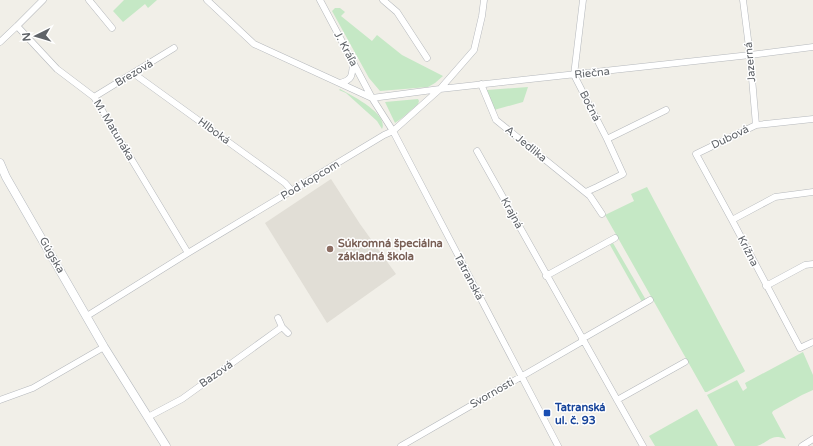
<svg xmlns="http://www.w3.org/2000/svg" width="813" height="446" viewBox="0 0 813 446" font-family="'Varela Round',sans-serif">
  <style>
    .education { fill: #e1ded6 }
    .green { fill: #c5e8c5 }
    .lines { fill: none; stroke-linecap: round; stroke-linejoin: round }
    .minor-casing { stroke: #b5b8bc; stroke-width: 7 }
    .secondary-casing { stroke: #b6babf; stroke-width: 9 }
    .minor { stroke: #fff; stroke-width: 6 }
    .secondary { stroke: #fff; stroke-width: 8 }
    .education-dot { fill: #8d6e63; stroke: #fff; stroke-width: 1.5 }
    .transit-dot { fill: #1a4fb4; stroke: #fff; stroke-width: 1.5 }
    .labels { text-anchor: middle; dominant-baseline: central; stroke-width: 3; stroke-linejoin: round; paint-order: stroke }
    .street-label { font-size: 11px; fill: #5f6368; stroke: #fff }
    .education-label { font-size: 11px; font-weight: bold; fill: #785e54; stroke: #fff; text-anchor: start }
    .transit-label { font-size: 11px; font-weight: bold; fill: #164399; stroke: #fff; text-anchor: start }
  </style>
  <rect width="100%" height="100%" fill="#f1efe8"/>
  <path class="education" d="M331 179 360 224 396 274 327 323 265 223Z"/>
  <path class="green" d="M124 0H157L148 8 145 4 123 22 113 11Z
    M335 8H340L345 12 341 16 372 41 377 35 402 55 443 76 435 83 428 87 380 91 369 78 332 11Z
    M528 87 523 102 494 110 487 92V90Z
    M340 89C351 95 389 114 382 129L377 121 346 93 339 90Z
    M418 99 419 101 418 104 402 118 395 123 385 102Z
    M647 187 745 371 744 372 707 392H705L605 215 634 201 631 194Z
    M613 243 646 300 642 302 610 245Z
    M803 352 813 375V390L802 395 773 411 772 413 786 439C770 433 770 442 757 446 751 446 741 446 735 446L707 395 737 380 743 391 747 388 745 383Z
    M697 409 718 446H655L649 436Z"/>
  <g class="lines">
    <g class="minor-casing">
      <path id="minor" d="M89 0 112 28
        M207 0 254 44 372 98
        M320 0 372 98 393 131 558 446
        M383 0 397 12 427 58
        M583 0 574 75 607 139 666 110
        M743 0 750 55 756 125
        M17 26 57 69 94 97 188 253
        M0 42 17 26 43 0
        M133 73 285 183 292 191
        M340 83C353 80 352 75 353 62
        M481 84 496 120 590 196 602 214
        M94 97 174 48
        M372 98 440 89 750 55 813 47
        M813 119 756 125 696 154 732 220 800 348 813 342
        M477 151 643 446
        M586 192 597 187 623 174 607 139
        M732 220 775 197 813 192
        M546 276 615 238
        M766 286 805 265 813 264
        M87 316 188 253 384 135 393 131 440 89 474 50 482 16 484 0
        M278 318 282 327 288 333
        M582 339 650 300
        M0 400 33 388 104 347
        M617 400 685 362
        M148 417 182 399 282 327
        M401 446 583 341
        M802 446 813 439"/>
    </g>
    <g class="secondary-casing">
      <path id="secondary" d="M0 163 6 177 104 347 166 446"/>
    </g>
    <use href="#minor" class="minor"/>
    <use href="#secondary" class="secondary"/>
  </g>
  <circle class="education-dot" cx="330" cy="249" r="4"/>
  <rect class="transit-dot" x="543" y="409" width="8" height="8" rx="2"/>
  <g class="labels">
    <g class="street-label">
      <text transform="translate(346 49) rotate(62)">J. Kráľa</text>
      <text transform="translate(750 62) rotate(-95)">Jazerná</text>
      <text transform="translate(134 73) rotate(-31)">Brezová</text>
      <text transform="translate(592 73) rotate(-6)">Riečna</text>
      <text transform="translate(590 106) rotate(63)">Bočná</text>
      <text transform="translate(114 130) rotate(59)">M. Matunáka</text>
      <text transform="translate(214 131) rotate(36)">Hlboká</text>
      <text transform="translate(730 137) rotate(-26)">Dubová</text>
      <text transform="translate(526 144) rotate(39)">A. Jedlika</text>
      <text transform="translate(310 180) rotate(-31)">Pod kopcom</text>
      <text transform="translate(512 213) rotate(61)">Krajná</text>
      <text transform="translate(748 251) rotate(63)">Krížna</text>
      <text transform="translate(52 255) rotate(60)">Gúgska</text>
      <text transform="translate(469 277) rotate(62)">Tatranská</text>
      <text transform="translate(216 374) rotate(-35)">Bazová</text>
      <text transform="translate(492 393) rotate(-30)">Svornosti</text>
    </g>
    <g class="education-label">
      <text x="338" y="243">Súkromná špeciálna<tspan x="338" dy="13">základná škola</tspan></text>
    </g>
    <g class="transit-label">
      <text x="555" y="407">Tatranská<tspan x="555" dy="13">ul. č. 93</tspan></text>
    </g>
  </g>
  <g transform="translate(36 36) rotate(265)" stroke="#ffffff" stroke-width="3" paint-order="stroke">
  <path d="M0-3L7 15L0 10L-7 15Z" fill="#5f6368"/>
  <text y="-6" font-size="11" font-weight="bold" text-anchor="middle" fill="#5f6368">N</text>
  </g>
</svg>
